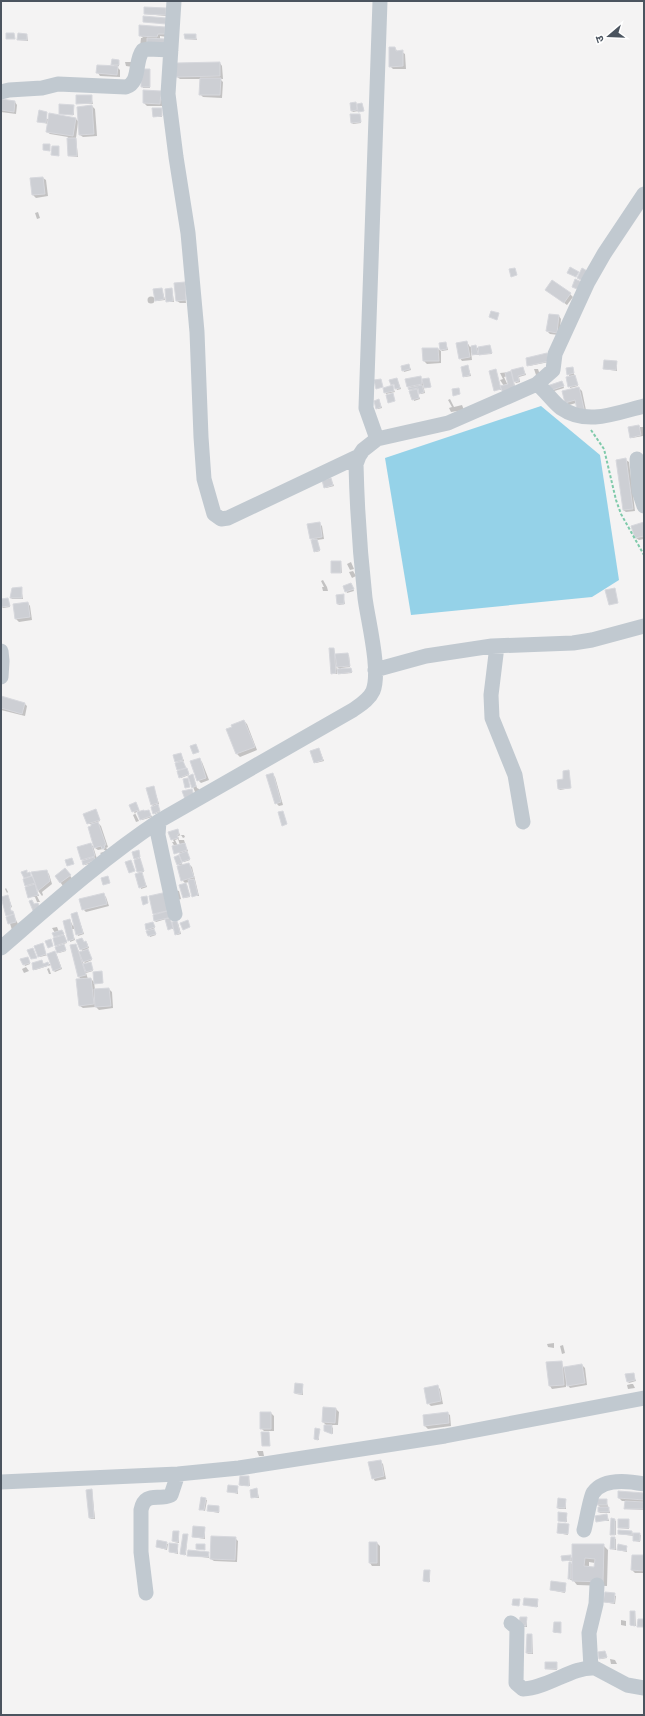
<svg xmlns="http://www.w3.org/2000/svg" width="645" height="1716" viewBox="0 0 645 1716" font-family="Inter,'Noto Sans Devanagari',sans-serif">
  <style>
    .water { fill: #95d2e8 }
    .shadow { fill: #0003; fill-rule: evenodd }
    .building { fill: #cdcfd4; stroke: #d7d8dd; fill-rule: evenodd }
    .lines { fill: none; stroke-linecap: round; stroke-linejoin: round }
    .path { stroke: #7fcaaa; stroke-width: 2; stroke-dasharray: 3 2; stroke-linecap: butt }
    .minor { stroke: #c1c9d0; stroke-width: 15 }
  </style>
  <rect width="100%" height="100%" fill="#f4f3f3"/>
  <path class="water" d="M541 406 600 455 619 580 592 597 411 615 385 458Z"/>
  <path class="shadow" d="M165 9 166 16 145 14Z
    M165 28 167 37 160 36V40L140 47 141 38H143L140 35Z
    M27 35 28 41 18 40Z
    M195 35 197 40 186 39Z
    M395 48 398 52H402L405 54 406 69H393L390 66Z
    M119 61V66H116L120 70V77L100 76 98 73 115 67 113 64Z
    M125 62H132L133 67 126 66Z
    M220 63 222 66 223 79H220L223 82 222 98 203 97 200 94 201 79H180L177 77Z
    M149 70 150 88H143L142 86Z
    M160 92 163 106H147L144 103Z
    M91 96 93 104 77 103Z
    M1 100 15 102 17 105 16 114 1 112Z
    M356 103 357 105 362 104 364 110 353 112 352 111Z
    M73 106 74 115 60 113Z
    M92 106 95 109 97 136 83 137 80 135 78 122 76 138 78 157 69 156 68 137 50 134 47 132 48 124 38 121 47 113V119H76L79 122Z
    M161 109 162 117H155L154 116Z
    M360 115 361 123 353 124 352 123Z
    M43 178 46 180 48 196 36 198 33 195Z
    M38 212 40 218 37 219 35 213Z
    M185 283 186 285H184L186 303H180L177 301Z
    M162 289 165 300 157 301 156 300Z
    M172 289 174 302H168L167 301Z
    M546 290 570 294 573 297 567 305Z
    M147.5 300a3.5 3.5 0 1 1 7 0a3.5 3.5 0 1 1-7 0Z
    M559 316 561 319 559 335 550 334 547 331Z
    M467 342 470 347 476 346 477 348 490 346 492 354 474 355 471 352 472 360 462 361 460 358Z
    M446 343 448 350 442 351 441 350Z
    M438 349 441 351V363L427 364 424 361Z
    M527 359 549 362 529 366Z
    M617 362V371L604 369Z
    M409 365 411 370 404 372 402 367Z
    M468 366 471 376 465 377 464 376Z
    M523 368 526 375 519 377 520 382 516 383 513 379 516 390H495L504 386 500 380 503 379 500 373 510 372 514 376ZM507 376 509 388 504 377Z
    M572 368 578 386 570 388V377L568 374Z
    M534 369H538L540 375H536Z
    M420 377 422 380 429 379 431 387 426 388 423 385 425 393 421 394 419 389 416 390 420 399 414 401 412 391 408 387Z
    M397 379 401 389 397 390 395 385 392 384Z
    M562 382 564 388 551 392 550 391Z
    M392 387 395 392 386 394 384 389Z
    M579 388 582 391 587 415 576 403 569 405 566 402Z
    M450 399 454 407 462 405 464 410 451 412 449 408 452 407 448 400Z
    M379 400 382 408 378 409 377 408Z
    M639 426 640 427H644V438L643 436 632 438 631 437Z
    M626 460 629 462 635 511 626 512 623 510Z
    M331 479 334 486 326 488 325 487Z
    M319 523 322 526 324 539 317 540 320 551 316 552 313 541 311 538Z
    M644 523V539L639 540 636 538Z
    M341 562 342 573H334L332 572Z
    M351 562 354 569 350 570 347 564Z
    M353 571 356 576 352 578 349 572Z
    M323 580 327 587 328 591H323L322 587H324L321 581Z
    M352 586 354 591 347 593 344 587Z
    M21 588 23 599H12L11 598Z
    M343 595 345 604 339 605 338 604Z
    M8 599 10 607 3 608 2 607Z
    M28 603 30 606 32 620 19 622 16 619 15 605Z
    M334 649 335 655H349L350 667 341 668V670L351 669 352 673 340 674 337 671V674L332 673ZM336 666 341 670H337Z
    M1 697 24 703 27 706 25 716 1 710Z
    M244 721 247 724 257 750 240 757 237 754 228 730Z
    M319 749 324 761 316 763 315 762Z
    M181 754 184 761H182L189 775 181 778 176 762Z
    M199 759 202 762 209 780 201 783 198 780Z
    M568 771 571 788 560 790 559 789Z
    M272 774 275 777 283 805 279 806 276 803Z
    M193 775 197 788 199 789 202 797H197L193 787Z
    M154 788 159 804H156L160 812 155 814 154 807 151 804Z
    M136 804 140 812 149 811 152 817 142 820 138 811 135 813 139 821 136 822 133 815 135 814 131 805Z
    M97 812 100 821 97 822 101 826 108 847 106 848 108 850 102 855 100 853 106 851 103 849 98 850 95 848 93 827 92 824H88Z
    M178 831 180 835H184L185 837 183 838 181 835 178 836 179 840H184L185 843H184L188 851 186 852 190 860 184 862 180 858 183 866 189 864 192 867 199 896H193L189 882 185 883 187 885 190 897 184 898 186 884 182 880 180 866 178 864 179 856 183 861 180 853H175V847L172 842H174L170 833ZM178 839 180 845 178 846 175 840Z
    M90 844 93 846 97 859 95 862 85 865 82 859Z
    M138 851 144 872H141L147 887 141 889 139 874 135 859Z
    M65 869 74 881 65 889 56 876Z
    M46 871 49 874 52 884 42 892 43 895 42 896 36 888 39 896H37L40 902H37L35 897H29L28 888 24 880 26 879 24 878 26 872 36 881Z
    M6 888 8 892 7 893 5 889Z
    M175 890 179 891 181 899 178 900Z
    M103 894 106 897 109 906 86 912 83 909Z
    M8 896 12 907 10 908 18 924 12 930 2 898Z
    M150 897 172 913 169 919 172 923H178L181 934 177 935 175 929H169L166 919 156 922 155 921V915L153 913Z
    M77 913 84 934 78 936 75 929H71L75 940 70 942V920L73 926 75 925Z
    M153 923 155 928 153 929 156 935 150 937 147 929Z
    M57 927 59 932H63L67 943 63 944 66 951 59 953 53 933H55L52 928Z
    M82 939 84 943H87L89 948 87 949 92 960 85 963 82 960 84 965 91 964 93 971 86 973 88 979H91L95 983 101 972 102 974 103 982 95 983 94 982 95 990 109 989 112 992 113 1008 99 1010 96 1007 83 1008 80 1006 82 980 79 977 75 945 80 953 83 952 81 949Z
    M43 945 46 955 55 952 56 953 62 969 55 972 54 971 48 955 40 957 39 956Z
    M28 958 30 964 25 966 22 960Z
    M42 961 44 964 48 963 51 965 35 970 34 969Z
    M26 967 29 971 24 973 22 969Z
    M49 968 51 974H49L47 969Z
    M554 1343V1348L548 1347 547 1344Z
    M563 1345 565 1353 562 1354 560 1346Z
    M561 1362 564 1368 582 1365 585 1368 587 1385 570 1388 566 1383V1387L552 1389 550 1386Z
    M633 1374 636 1381 629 1383 628 1382Z
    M631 1384H633L635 1388 628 1389 627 1385Z
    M303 1385V1395L296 1394 295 1393Z
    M437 1386 440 1389 443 1404 431 1406 428 1403Z
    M336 1409 339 1412 338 1425H330L333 1428V1434L325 1431 327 1426 323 1422Z
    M271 1413 274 1416V1431H264L261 1428Z
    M447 1413 450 1415 451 1426 428 1429 425 1426 424 1416Z
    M319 1430V1440H316L315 1439Z
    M257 1451H263L264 1456H259Z
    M380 1461 383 1464 386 1479 375 1481 373 1478Z
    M249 1478 250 1486H242L240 1485Z
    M238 1487V1494L228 1491Z
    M92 1490 95 1519H91L90 1518Z
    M257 1490 259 1498H254L252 1497Z
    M619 1492 644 1494V1510L626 1509V1501H622L619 1498Z
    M201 1498 207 1500 205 1511 200 1509Z
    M565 1500 566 1509H559L558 1508Z
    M606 1500 610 1513H600L599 1512 601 1508 598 1505Z
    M219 1507V1513L208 1511Z
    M567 1513V1522L560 1521 559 1520Z
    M607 1515 609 1521H597Z
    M612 1519 616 1521V1535L611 1534Z
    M628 1520 629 1529 619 1528Z
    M568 1525V1535L558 1533Z
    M205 1528V1539L193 1537Z
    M178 1532 179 1543 174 1542 173 1541Z
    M632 1532 633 1534 641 1535 640 1542 635 1541 634 1536 619 1534Z
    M187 1535 186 1555 182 1554 181 1553Z
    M235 1538 238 1541 237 1562 214 1561 211 1559Z
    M612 1538 616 1539V1550L611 1549Z
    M158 1541 168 1544 167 1550 157 1547Z
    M377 1543 380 1546V1566H372L370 1563Z
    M178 1545V1554L170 1552Z
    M603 1545 608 1550 607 1586 577 1585 573 1580H570V1562L573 1565V1561L562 1560 570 1556 573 1559ZM589 1562 595 1563V1568L589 1567Z
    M626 1547 627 1552 618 1550Z
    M208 1553 209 1558 188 1555Z
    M644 1556V1573H635L632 1570Z
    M429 1571 430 1582H426L424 1581Z
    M566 1584 565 1593 551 1590Z
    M605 1593 616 1596 615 1604 604 1602Z
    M537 1600 538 1607 524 1605Z
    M635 1612 636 1626H632L631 1625Z
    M527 1618V1627H521Z
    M621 1620 626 1621V1626L621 1625Z
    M561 1623V1633H555L554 1632Z
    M532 1635 533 1654H528L527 1653Z
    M605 1652 607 1658 601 1659 600 1658Z
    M610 1659 615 1660 617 1664H611Z
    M556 1663 557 1670 546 1669Z"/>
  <path class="building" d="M144 7 166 8V15L144 14Z
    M143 16 166 18V24L143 22Z
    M139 25 165 27V34H158L157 37 139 36Z
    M6 33H14L15 39H6Z
    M18 33 27 34V40H17Z
    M184 34H196V39H185Z
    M147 38 165 39V49L147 48Z
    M389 47H395L396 51 403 50V66L389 67Z
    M112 59 119 60V65H111Z
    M220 62V76L176 77V63Z
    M97 65 118 66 117 75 96 73Z
    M141 69H150V87H141Z
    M200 78H221L220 95H199Z
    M143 90 161 91 160 104 143 103Z
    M76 95H92V103L76 104Z
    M1 99 15 101 14 112 1 110Z
    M356 102 357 110 351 111 350 103Z
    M362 103 364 111 358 112 357 104Z
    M59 104 74 105 73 115 59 114Z
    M92 105 94 134 79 135 77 107Z
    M152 108H162V116L153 117Z
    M39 110 47 112 46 123 37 122Z
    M49 113 76 118 73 136 46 132Z
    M350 114H360L361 122 351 123Z
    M67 138H76L77 156H68Z
    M43 144H50V151L43 150Z
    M52 146H59V156L51 155Z
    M43 177 45 194 32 195 30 178Z
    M570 267 579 272 576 277 567 273Z
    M515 268 517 275 511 277 509 269Z
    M582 268 589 272 583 281 577 278Z
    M575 279 584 283 577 289 572 287Z
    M552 280 571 293 564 303 545 290Z
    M185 282 186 300 176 301 174 283Z
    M162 288 164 299 155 301 153 289Z
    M172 288 173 301 166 302 165 289Z
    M491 311 499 313 497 320 489 317Z
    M549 314 559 315 557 333 546 331Z
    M467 341 470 357 459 359 456 343Z
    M446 342 447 349 440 350 439 343Z
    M476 345 478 354 472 355 471 346Z
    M490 345 492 353 479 355 478 347Z
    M422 348H438L439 361H423Z
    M547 353 549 361 527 366 526 358Z
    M604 360 617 361 616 370 603 369Z
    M409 364 410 369 402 371 401 366Z
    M468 365 470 375 463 377 461 367Z
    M523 367 525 374 518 376 519 381 514 382 511 370Z
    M573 367 574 373 567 375 566 368Z
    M496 369 501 389 494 391 489 371Z
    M511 371 515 389 503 393 500 386 508 384 505 373Z
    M575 375 578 385 568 387 566 377Z
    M421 376 422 384 407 387 405 379Z
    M397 378 400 388 395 389 394 384 391 385 389 380Z
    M429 378 431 387 424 388 422 379Z
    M381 379 383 387 376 389 374 380Z
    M562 381 564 386 549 391 547 386Z
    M393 385 394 391 384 393 383 388Z
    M422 385 424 392 419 394 418 388 409 390 408 388Z
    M579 387 585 413 578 414 575 400 565 403 562 391Z
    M459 388 460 394 453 396 452 389Z
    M417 389 419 398 412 400 409 391Z
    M393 393 395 401 388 403 386 395Z
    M379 399 381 407 376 409 374 401Z
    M639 425 641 435 630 438 628 427Z
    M626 458 633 509 623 510 616 460Z
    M331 478 333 485 324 488 322 480Z
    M320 522 322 537 310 539 307 524Z
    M644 522V536L635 538 631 526Z
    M317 539 320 550 314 552 311 540Z
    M331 561H341V573H331Z
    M351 583 354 589 345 592 343 586Z
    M22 587V598H10L12 588Z
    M615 588 618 603 609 605 605 590Z
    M344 594V604H337L336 595Z
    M8 598 10 606 1 607V599Z
    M28 602 30 617 15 619 13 604Z
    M329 648H334L336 673 331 674Z
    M348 653 350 666 337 667 335 654Z
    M351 668 352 672 338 674 337 669Z
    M1 696 25 703 22 714 1 708Z
    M244 720 255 747 236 754 226 729 232 727 231 725Z
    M196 744 199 752 193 754 190 746Z
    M319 748 323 760 314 763 310 751Z
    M181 753 183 760 175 762 173 755Z
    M200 758 206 778 197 781 190 761Z
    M183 761 186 768 177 770 175 763Z
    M187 768 189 774 179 778 177 771Z
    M569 770 571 788 558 789 557 780 563 779V771Z
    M273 773 281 802 275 804 266 775Z
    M193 774 196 786 192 788 188 776Z
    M188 778 190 787 185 788 183 779Z
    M154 786 158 803 151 805 146 788Z
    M192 789 194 796 185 799 182 791Z
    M136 802 139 810 132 812 129 805Z
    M158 804 160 811 153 814 151 807Z
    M96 809 100 820 87 824 83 814Z
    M144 810V811L149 810 151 816 140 820 137 812Z
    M283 811 287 824 282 826 278 812Z
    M98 822 106 845H104L105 848 102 849 101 846 94 848 88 827 91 826V824Z
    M178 829 179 834 177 835 178 838 171 840 168 832Z
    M91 843 95 856 81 860 77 847Z
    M185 843 187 850 174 854 172 846Z
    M139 850 140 857 134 859 132 852Z
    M187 851 190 859 182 862 179 854Z
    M179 855 182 863 177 865 174 857Z
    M94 857 97 863 93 861 83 865 82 861Z
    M72 858 74 864 67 866 65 860Z
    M140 858 144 871 137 872 134 860Z
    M131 860 135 871 129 873 125 862Z
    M189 863 194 877 181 881 177 866Z
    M65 868 71 875 60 883 55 876Z
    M27 870V873L30 872 31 876 24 878 21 872Z
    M47 870 50 881 38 891 31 872Z
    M142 872 146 886 139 888 135 874Z
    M32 876 35 883 25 886 23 879Z
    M108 876 110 883 103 885 101 878Z
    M194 879 198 895 192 897 188 880Z
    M186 883 190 896 183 898 179 885Z
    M35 884 38 895 28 898 25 887Z
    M167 892 171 910 153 914 149 896Z
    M104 893 107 904 82 910 79 899Z
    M8 895 11 906 10 907 11 911H13L14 914 6 916 1 897Z
    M147 896 148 903 143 905 141 897Z
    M32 900 34 904 38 903 41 911 34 913 29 901Z
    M171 910 172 917 154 921 153 915Z
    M77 912 83 933 76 935 71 914Z
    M14 914 16 922 8 924 6 917Z
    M170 918 173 928 168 930 165 919Z
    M70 919 74 939 68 941 63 921Z
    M188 920 190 927 183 930 180 923Z
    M177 921 180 933 175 935 172 922Z
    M153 922 155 927 146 930 145 924Z
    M154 929 156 934 148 936 146 931Z
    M62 930 64 934 54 937 52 933Z
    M64 935 67 942 55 946 53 938Z
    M82 938 84 942 86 941 88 947 80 950 76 940Z
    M51 939 53 946 48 948 45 941Z
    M43 943 46 954 38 957 34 946Z
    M64 944 66 950 57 953 55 947Z
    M76 944 86 975 78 977 70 945Z
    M33 948 37 958 31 959 27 950Z
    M88 949 92 959 83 962 79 952Z
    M55 951 61 968 53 971 47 954Z
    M28 957 30 963 23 965 20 959Z
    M42 960 43 964 48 962 49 965 33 970 32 963Z
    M91 962 93 970 86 972 83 964Z
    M102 971 103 983 94 984 93 972Z
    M91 978 94 1004 79 1006 76 979Z
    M109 988 111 1006 95 1007 94 989Z
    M562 1361 564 1385 549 1386 546 1362Z
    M582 1364 585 1383 567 1386 564 1367Z
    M634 1373 635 1380 627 1382 625 1374Z
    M295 1383 303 1384 302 1394 294 1393Z
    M438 1385 441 1401 427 1404 424 1388Z
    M323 1407 336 1408 335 1423 322 1422Z
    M260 1412H271V1429H260Z
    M448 1412 449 1423 424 1426 423 1415Z
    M324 1425H332V1434L324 1431Z
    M315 1428 320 1429 318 1440 314 1439Z
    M261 1432H269L270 1446H262Z
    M381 1460 384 1476 372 1479 368 1462Z
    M240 1476H249V1486L239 1485Z
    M228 1485 238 1486 237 1493 227 1492Z
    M257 1488 258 1497 251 1498 250 1490Z
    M92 1489 94 1518H89L86 1490Z
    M618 1491 644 1493V1500L618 1498Z
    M201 1497 206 1498 204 1510H199Z
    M558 1498 566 1499 565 1508H557Z
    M597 1499H607V1505H597Z
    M625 1501 644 1502V1509H624Z
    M208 1505 219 1506V1512L207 1511Z
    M598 1507H609V1512H598Z
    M558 1512 567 1513 566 1522 558 1521Z
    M607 1514 608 1520 596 1522 595 1516Z
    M611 1518 615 1519V1535H610Z
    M618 1519H629V1528H618Z
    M558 1523 569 1524 568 1534 557 1533Z
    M193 1526 205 1527 204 1538 192 1537Z
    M618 1530 632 1531V1535L618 1534Z
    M173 1531H179L178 1542 172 1541Z
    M633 1533H640V1541H633Z
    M183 1534H188L185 1555 180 1554Z
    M211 1536 236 1537 235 1560 210 1559Z
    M611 1537H615V1549H610Z
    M157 1540 167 1542 166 1549 156 1547Z
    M369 1542H377V1563H369Z
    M169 1543 178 1544 177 1553 169 1552Z
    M196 1544H205V1550L196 1549Z
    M572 1544H604L603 1582 572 1581ZM585 1558 595 1559 594 1567 584 1566Z
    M618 1544 627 1546 626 1551 617 1550Z
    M188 1550 209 1552 208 1557 187 1556Z
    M571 1555V1560L562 1561 561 1556Z
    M632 1555H644V1571L631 1570Z
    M569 1562H571V1579H568Z
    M424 1570H430L429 1582 423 1581Z
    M551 1581 566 1583 565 1592 550 1590Z
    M605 1592 615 1593 614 1603 603 1602Z
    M524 1598 538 1599 537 1607 523 1605Z
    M513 1599H520L519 1606 512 1605Z
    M630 1611H635V1626L630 1625Z
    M520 1617H527L526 1626H519Z
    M638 1619H644V1627H637Z
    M554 1622H561V1633L553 1632Z
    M527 1634H532V1653H526Z
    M605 1651 607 1657 599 1659 598 1652Z
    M545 1662H557V1669H545Z"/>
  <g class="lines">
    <path class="path" d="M591 430 604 449 616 500 621 514 644 555"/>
    <path class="minor" d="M174 1 168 94 176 157 188 233 197 332 201 437 204 479 214 514 221 519 228 518 359 456
      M1 92 9 90 42 88 58 84 126 87C141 82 134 61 143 50L148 49 171 50
      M537 384C546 391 552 401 561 408 587 426 616 413 644 406
      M377 439 366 408 380 1
      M637 459 639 491 644 506
      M497 646 491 695 492 718 515 775 523 822
      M1 651 2 661 1 677
      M375 670 426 656 492 646 573 643 592 640 644 626
      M159 821 158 835 175 914
      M1 948C52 904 102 859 159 821L353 710C360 705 369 700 373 691 381 671 368 621 365 598 360 553 357 508 356 464L359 456 363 450 377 439 448 423 537 384 553 370 555 354 588 282 604 254 644 194
      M1 1482 178 1474 239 1468 445 1436 644 1398
      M584 1530C586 1523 590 1498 593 1493 603 1478 629 1481 644 1484
      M146 1593 141 1552V1510C145 1491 158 1501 171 1495L178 1474
      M511 1623 517 1628 516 1683 523 1689C548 1688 573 1666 595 1668L627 1685 644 1688
      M591 1668 589 1633 596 1604 597 1585"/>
  </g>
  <rect width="645" height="1716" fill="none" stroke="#4b545f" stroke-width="4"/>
  <g transform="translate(609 36) rotate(251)" stroke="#ffffff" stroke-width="3" paint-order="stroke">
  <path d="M0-3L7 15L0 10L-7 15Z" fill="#4b545f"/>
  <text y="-6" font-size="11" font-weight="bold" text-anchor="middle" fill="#4b545f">उ</text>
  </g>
</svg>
